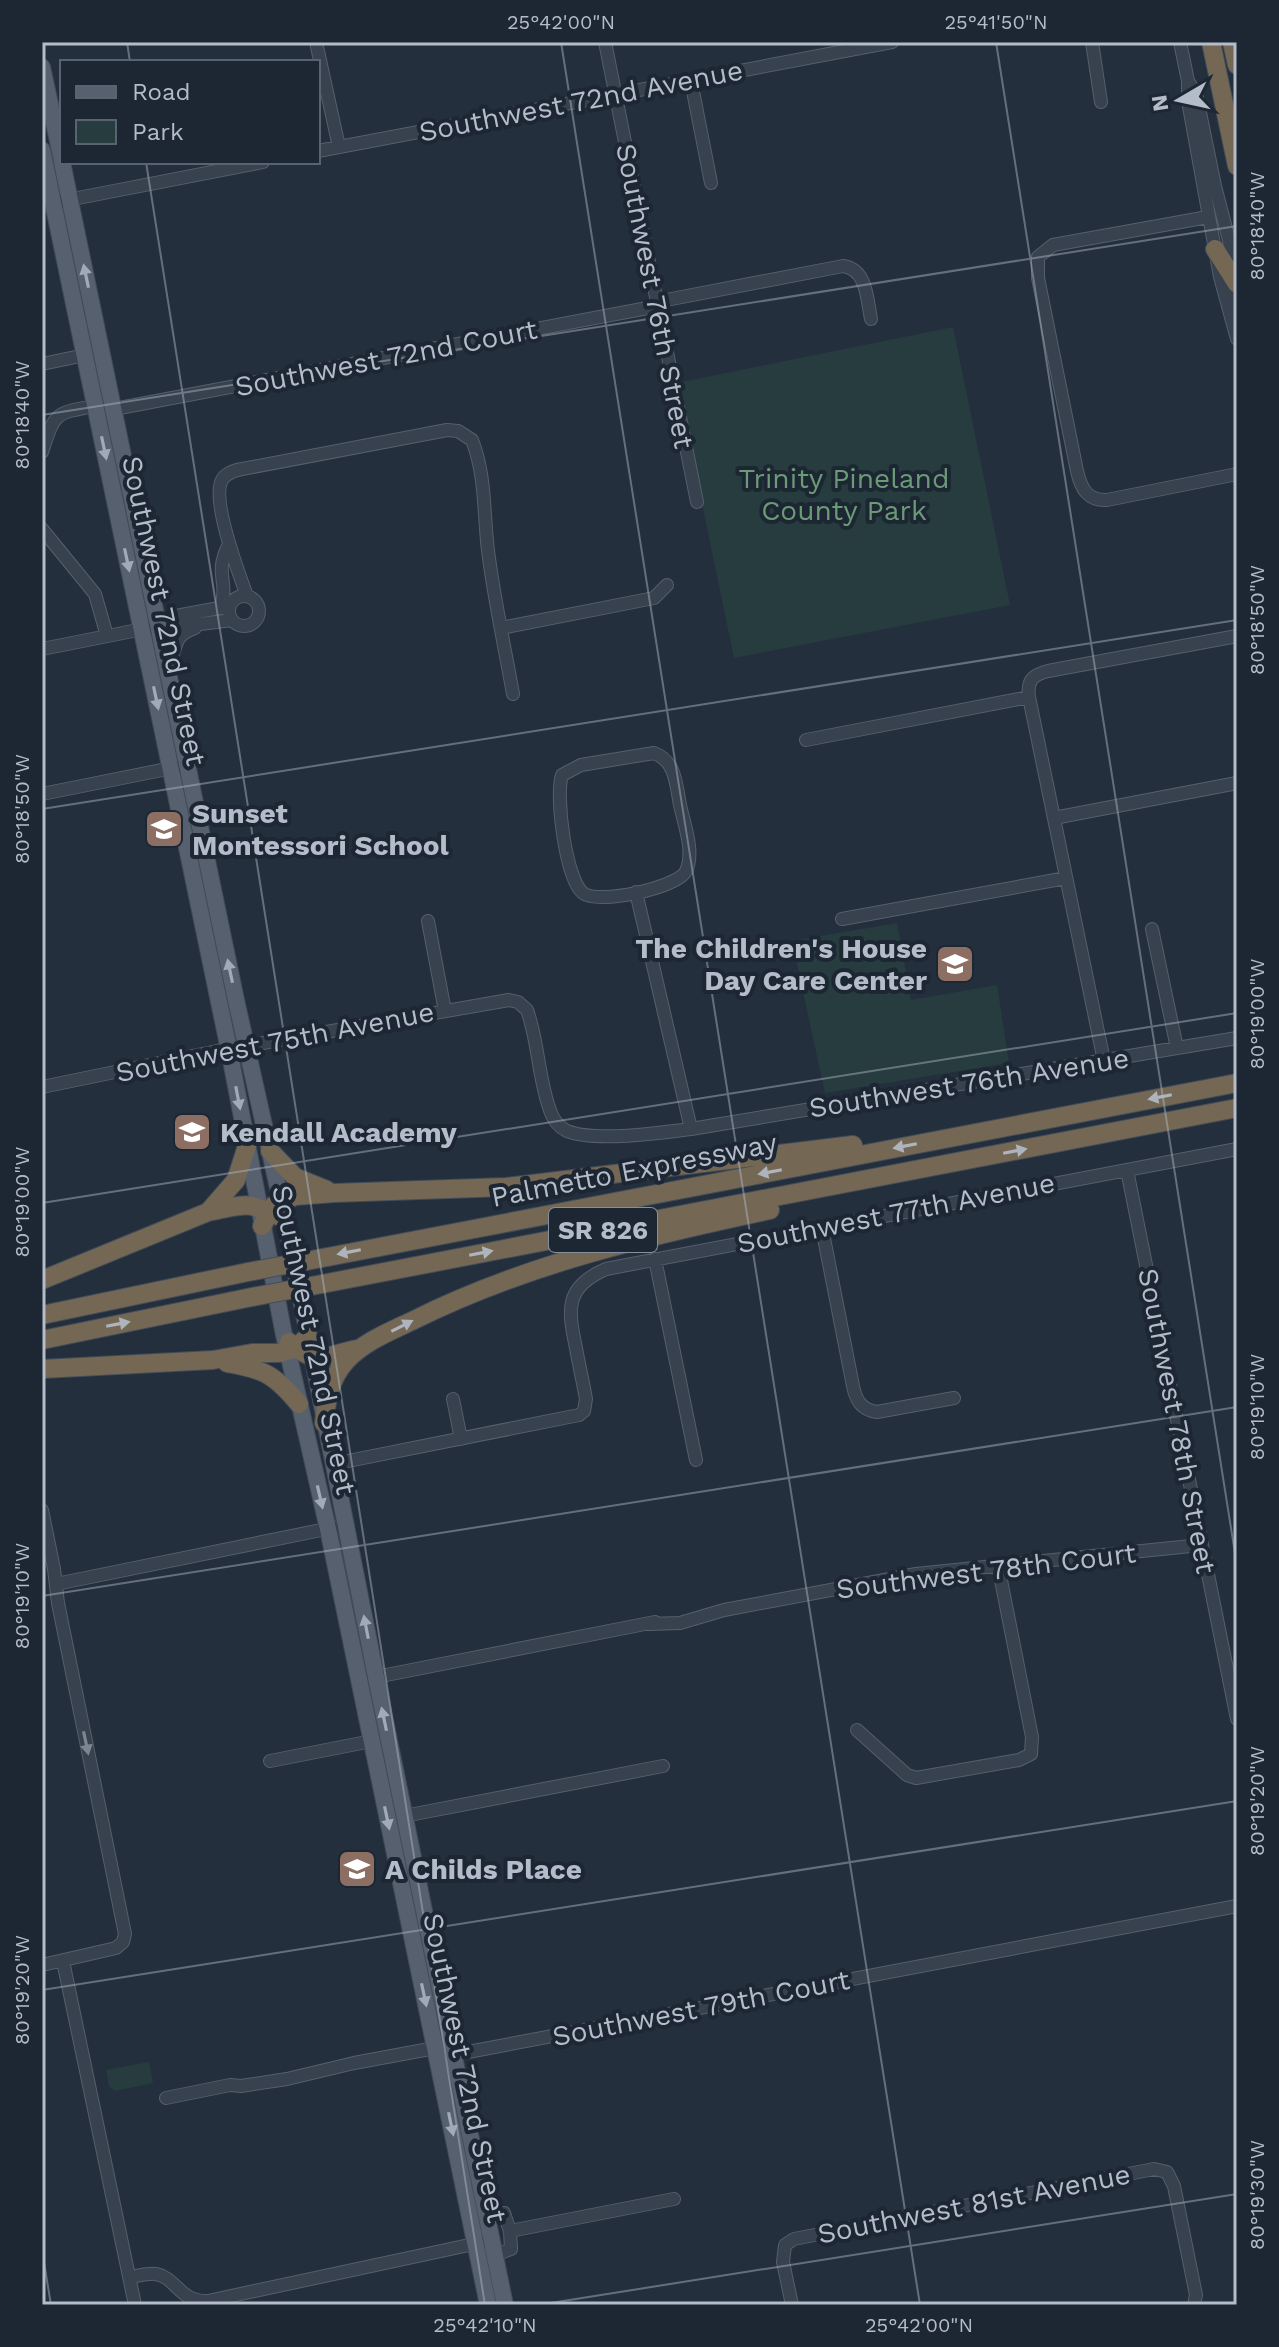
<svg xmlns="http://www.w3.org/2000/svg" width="1279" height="2347" viewBox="0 0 1279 2347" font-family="'Work Sans',sans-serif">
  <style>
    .green { fill: #263c3f }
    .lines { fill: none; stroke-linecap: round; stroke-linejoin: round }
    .minor-casing { stroke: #565f6c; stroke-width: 14 }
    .major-casing { stroke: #414a57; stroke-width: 18 }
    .highway-casing { stroke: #434c59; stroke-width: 20 }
    .minor { stroke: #38414e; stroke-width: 12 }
    .major { stroke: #56606e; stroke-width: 16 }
    .highway { stroke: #746855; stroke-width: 18 }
    .highway-bridge-casing { stroke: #434c59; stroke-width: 20; stroke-linecap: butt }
    .highway-bridge { stroke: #746855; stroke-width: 18 }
    .oneway { fill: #a1aab7 }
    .oneway2 { fill: #aeb4bd }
    .oneway3 { fill: #7c8592 }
    .ticks { fill: none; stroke: #b4bcc9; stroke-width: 2; stroke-opacity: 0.45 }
    .labels { text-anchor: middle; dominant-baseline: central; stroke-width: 8; stroke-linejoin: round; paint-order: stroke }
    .shield { fill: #1d2633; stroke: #878f9c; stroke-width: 2 }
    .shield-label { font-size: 26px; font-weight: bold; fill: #b4bcc9 }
    .street-label { font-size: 28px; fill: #b4bcc9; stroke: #1d2633 }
    .park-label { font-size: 28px; fill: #6b9a76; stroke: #1d2633 }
    .poi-label { font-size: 28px; font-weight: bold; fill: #b4bcc9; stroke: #1d2633; text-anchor: start }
    .neatline { fill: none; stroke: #b4bcc9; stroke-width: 3 }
    .ticks-label { font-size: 20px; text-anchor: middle; fill: #b4bcc9 }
  </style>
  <rect width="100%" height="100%" fill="#242f3e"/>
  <path class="green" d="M953 327 1010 605 734 658 677 383Z
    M897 923 911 1000 997 985 1009 1063 825 1093 792 941Z
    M149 2062 153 2083 115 2091 109 2086 106 2070Z"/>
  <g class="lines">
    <g class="minor-casing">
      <path id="minor" d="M316 42 339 147
        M605 42 697 502
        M1092 42 1101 102
        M1180 42 1188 81V101L1220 277 1237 339
        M691 81 711 183
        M1190 84 1197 98 1215 186 1237 271
        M318 151 892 42
        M42 205 263 162
        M1208 217 1053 245 1038 257V278L1077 471C1081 489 1088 501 1107 500L1237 474
        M656 302 843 266C867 269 867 299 871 319
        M1233 318 1237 276
        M42 364 85 355
        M114 409 658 306
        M42 452C55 412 55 413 95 406
        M42 529 95 594 107 636
        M247 596C239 574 211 500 222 480 225 474 231 472 237 470L447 430 458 431 472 440C487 478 483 519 489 558 495 603 505 649 513 694
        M229 611a15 15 0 1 1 30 0a15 15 0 1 1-30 0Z
        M221 607C229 580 214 575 228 546
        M158 626 176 616 230 606
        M501 628 654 598 667 585
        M42 649 158 626 177 627 232 620
        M167 666C179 650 170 636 195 628
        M806 740 1029 697
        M654 753C676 761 676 785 680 805 684 824 695 852 686 871 678 888 597 905 583 893 566 880 555 796 562 775L581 765Z
        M42 794 187 765
        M1054 818 1237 783
        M636 892 691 1129
        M842 919 1066 878
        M428 921 445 1011
        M1152 929 1177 1048
        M1104 1061 1029 697C1027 681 1032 675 1048 671L1237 636
        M42 1087 217 1051 509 1000 518 1002 527 1010C539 1043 538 1080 551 1113 554 1121 559 1127 567 1131 594 1142 661 1133 691 1129L1237 1038
        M1127 1170 1237 1719
        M822 1228 853 1386C856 1401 862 1410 877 1412L954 1398
        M655 1259 696 1460
        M453 1399 461 1439
        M333 1464 579 1415 584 1411 586 1399C583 1382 579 1365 576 1348 568 1310 564 1287 606 1269L1237 1149
        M42 1510 54 1569 58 1603 125 1934 123 1942 116 1948 42 1965
        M56 1584 336 1527
        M648 1624 680 1623 724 1610 916 1574 1201 1545
        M376 1677 655 1622
        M857 1730 907 1775 916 1778 1019 1760 1031 1754 1032 1737 998 1565
        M270 1761 372 1741
        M404 1816 663 1766
        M63 1961 135 2305
        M166 2098 230 2085 241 2086 287 2079 354 2063 435 2048 454 2055 468 2052 1237 1906
        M487 2215 504 2213 510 2231 511 2249 495 2255
        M510 2231 674 2199
        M129 2277C138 2276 147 2273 156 2274 177 2278 179 2302 208 2301L483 2242
        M792 2305 783 2262 785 2245 794 2239 1154 2169 1167 2172 1174 2186 1196 2295 1194 2305"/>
    </g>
    <g class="major-casing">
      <path id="major" d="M42 67 62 160
        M42 150 229 1050 284 1335 328 1529 488 2305
        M62 162 236 1000 285 1219 376 1677 505 2305"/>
    </g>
    <g class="highway-casing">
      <path id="highway" d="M1211 42 1237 166
        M1232 42 1237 65
        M1215 249 1237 284
        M270 1151 295 1177 327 1190
        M210 1210 236 1180 247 1146
        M262 1226 274 1205 295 1196 334 1193 506 1187 853 1145
        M317 1259 1237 1083
        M42 1280 208 1212C250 1204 244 1200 285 1219
        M322 1284 1237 1108
        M42 1315 248 1272
        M42 1340 252 1297
        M289 1342C320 1369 324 1355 357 1349
        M227 1363C264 1369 275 1375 299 1404
        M42 1369 213 1360 252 1353H279L296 1348 308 1336
        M324 1423C327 1399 329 1380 346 1361 363 1342 391 1331 414 1320 526 1264 648 1236 770 1210"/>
    </g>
    <use href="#minor" class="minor"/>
    <use href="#major" class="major"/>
    <use href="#highway" class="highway"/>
    <g class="highway-bridge-casing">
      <path id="highway-bridge" d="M248 1272 317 1259
        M252 1297 322 1284"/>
    </g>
    <use href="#highway-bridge" class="highway-bridge"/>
  </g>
  <defs><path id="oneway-solid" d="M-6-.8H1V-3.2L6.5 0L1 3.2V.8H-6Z" transform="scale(2)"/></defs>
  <g class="oneway">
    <use href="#oneway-solid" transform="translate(86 276) rotate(-102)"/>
    <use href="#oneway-solid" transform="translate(104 448) rotate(78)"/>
    <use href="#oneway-solid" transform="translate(127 560) rotate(78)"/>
    <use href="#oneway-solid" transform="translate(156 698) rotate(78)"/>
    <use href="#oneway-solid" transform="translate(230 971) rotate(-102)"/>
    <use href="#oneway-solid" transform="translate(238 1098) rotate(79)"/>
    <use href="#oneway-solid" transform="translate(320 1497) rotate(77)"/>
    <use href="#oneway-solid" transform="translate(366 1627) rotate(-101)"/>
    <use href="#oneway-solid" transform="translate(384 1719) rotate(-102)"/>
    <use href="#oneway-solid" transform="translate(387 1818) rotate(78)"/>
    <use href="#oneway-solid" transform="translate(424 1995) rotate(78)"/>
    <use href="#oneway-solid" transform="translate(451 2124) rotate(78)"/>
  </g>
  <g class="oneway2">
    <use href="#oneway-solid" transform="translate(1160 1097) rotate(169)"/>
    <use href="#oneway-solid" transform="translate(905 1146) rotate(169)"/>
    <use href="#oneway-solid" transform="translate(1015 1151) rotate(-11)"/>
    <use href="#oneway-solid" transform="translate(770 1172) rotate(169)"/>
    <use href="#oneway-solid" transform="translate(349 1252) rotate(169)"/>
    <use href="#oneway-solid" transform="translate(481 1253) rotate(-11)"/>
    <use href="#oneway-solid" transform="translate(118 1324) rotate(-11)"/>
    <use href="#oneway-solid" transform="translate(402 1326) rotate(-27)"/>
  </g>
  <use class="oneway3" href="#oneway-solid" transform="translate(86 1743) rotate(78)"/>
  <path class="ticks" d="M127 42 130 62M561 42 920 2305M996 42 1237 1566M146 162 485 2305M42 415 1237 226M42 809 1237 620M42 1203 1237 1013M42 1596 1237 1407M42 1990 1237 1801M42 2250 51 2305M538 2305 1237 2194"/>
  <defs>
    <g id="school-square" transform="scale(2)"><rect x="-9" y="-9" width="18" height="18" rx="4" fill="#8d6e63" stroke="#1d2633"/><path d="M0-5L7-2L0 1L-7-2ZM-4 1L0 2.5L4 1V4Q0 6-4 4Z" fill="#fff"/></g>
  </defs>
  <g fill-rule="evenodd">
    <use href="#school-square" x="164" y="829"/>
    <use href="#school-square" x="955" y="964"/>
    <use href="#school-square" x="192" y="1132"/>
    <use href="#school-square" x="357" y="1869"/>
  </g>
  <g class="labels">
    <rect class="shield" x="549" y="1208" width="108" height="44" rx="6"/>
    <g class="shield-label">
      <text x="603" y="1230">SR 826</text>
    </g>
    <g class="street-label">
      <text transform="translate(581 101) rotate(-11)">Southwest 72nd Avenue</text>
      <text transform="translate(655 296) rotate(79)">Southwest 76th Street</text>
      <text transform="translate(386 358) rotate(-11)">Southwest 72nd Court</text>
      <text transform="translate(164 611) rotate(78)">Southwest 72nd Street</text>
      <text transform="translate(275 1042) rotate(-11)">Southwest 75th Avenue</text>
      <text transform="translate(969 1083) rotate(-9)">Southwest 76th Avenue</text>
      <text transform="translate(634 1170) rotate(-11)">Palmetto Expressway</text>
      <text transform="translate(896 1213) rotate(-11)">Southwest 77th Avenue</text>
      <text transform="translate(314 1340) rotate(78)">Southwest 72nd Street</text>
      <text transform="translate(1177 1421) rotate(79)">Southwest 78th Street</text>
      <text transform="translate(986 1571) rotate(-7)">Southwest 78th Court</text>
      <text transform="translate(701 2008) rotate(-11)">Southwest 79th Court</text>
      <text transform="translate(465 2068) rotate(78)">Southwest 72nd Street</text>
      <text transform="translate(974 2204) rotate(-11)">Southwest 81st Avenue</text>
    </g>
    <g class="park-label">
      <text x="844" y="478">Trinity Pineland<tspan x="844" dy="32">County Park</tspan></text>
    </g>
    <g class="poi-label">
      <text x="192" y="813">Sunset<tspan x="192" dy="32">Montessori School</tspan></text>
      <text x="927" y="948" text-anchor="end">The Children's House<tspan x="927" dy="32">Day Care Center</tspan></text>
      <text x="220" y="1132">Kendall Academy</text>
      <text x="385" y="1869">A Childs Place</text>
    </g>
  </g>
  <rect width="1279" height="2347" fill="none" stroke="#1d2633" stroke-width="88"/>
  <rect x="60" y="60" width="260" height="104" fill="#1d2633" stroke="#59626f" stroke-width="2"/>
  <rect x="76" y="86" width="40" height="12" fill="#56606e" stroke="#59626f" stroke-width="2"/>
  <text x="132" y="100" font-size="24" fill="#b4bcc9">Road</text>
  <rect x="76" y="120" width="40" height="24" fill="#263c3f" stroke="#59626f" stroke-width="2"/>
  <text x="132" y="140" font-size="24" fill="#b4bcc9">Park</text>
  <g transform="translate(1179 100) rotate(261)" stroke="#1d2633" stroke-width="6" paint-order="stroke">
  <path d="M0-6L14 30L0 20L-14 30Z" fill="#b4bcc9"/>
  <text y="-12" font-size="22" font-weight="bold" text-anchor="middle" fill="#b4bcc9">N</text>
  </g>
  <rect x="44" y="44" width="1191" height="2259" class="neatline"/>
  <g class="ticks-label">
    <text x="561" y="29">25°42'00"N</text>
    <text x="996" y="29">25°41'50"N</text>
    <text transform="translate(1257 226) rotate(-90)" y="7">80°18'40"W</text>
    <text transform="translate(22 415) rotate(-90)" y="7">80°18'40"W</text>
    <text transform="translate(1257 620) rotate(-90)" y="7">80°18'50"W</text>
    <text transform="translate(22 809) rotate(-90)" y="7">80°18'50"W</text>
    <text transform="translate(1257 1014) rotate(-90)" y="7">80°19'00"W</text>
    <text transform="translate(22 1202) rotate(-90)" y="7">80°19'00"W</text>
    <text transform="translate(1257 1407) rotate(-90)" y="7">80°19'10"W</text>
    <text transform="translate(22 1596) rotate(-90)" y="7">80°19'10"W</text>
    <text transform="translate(1257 1801) rotate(-90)" y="7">80°19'20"W</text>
    <text transform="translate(22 1990) rotate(-90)" y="7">80°19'20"W</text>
    <text transform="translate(1257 2195) rotate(-90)" y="7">80°19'30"W</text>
    <text x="485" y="2332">25°42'10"N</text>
    <text x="919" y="2332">25°42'00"N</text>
  </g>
</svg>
